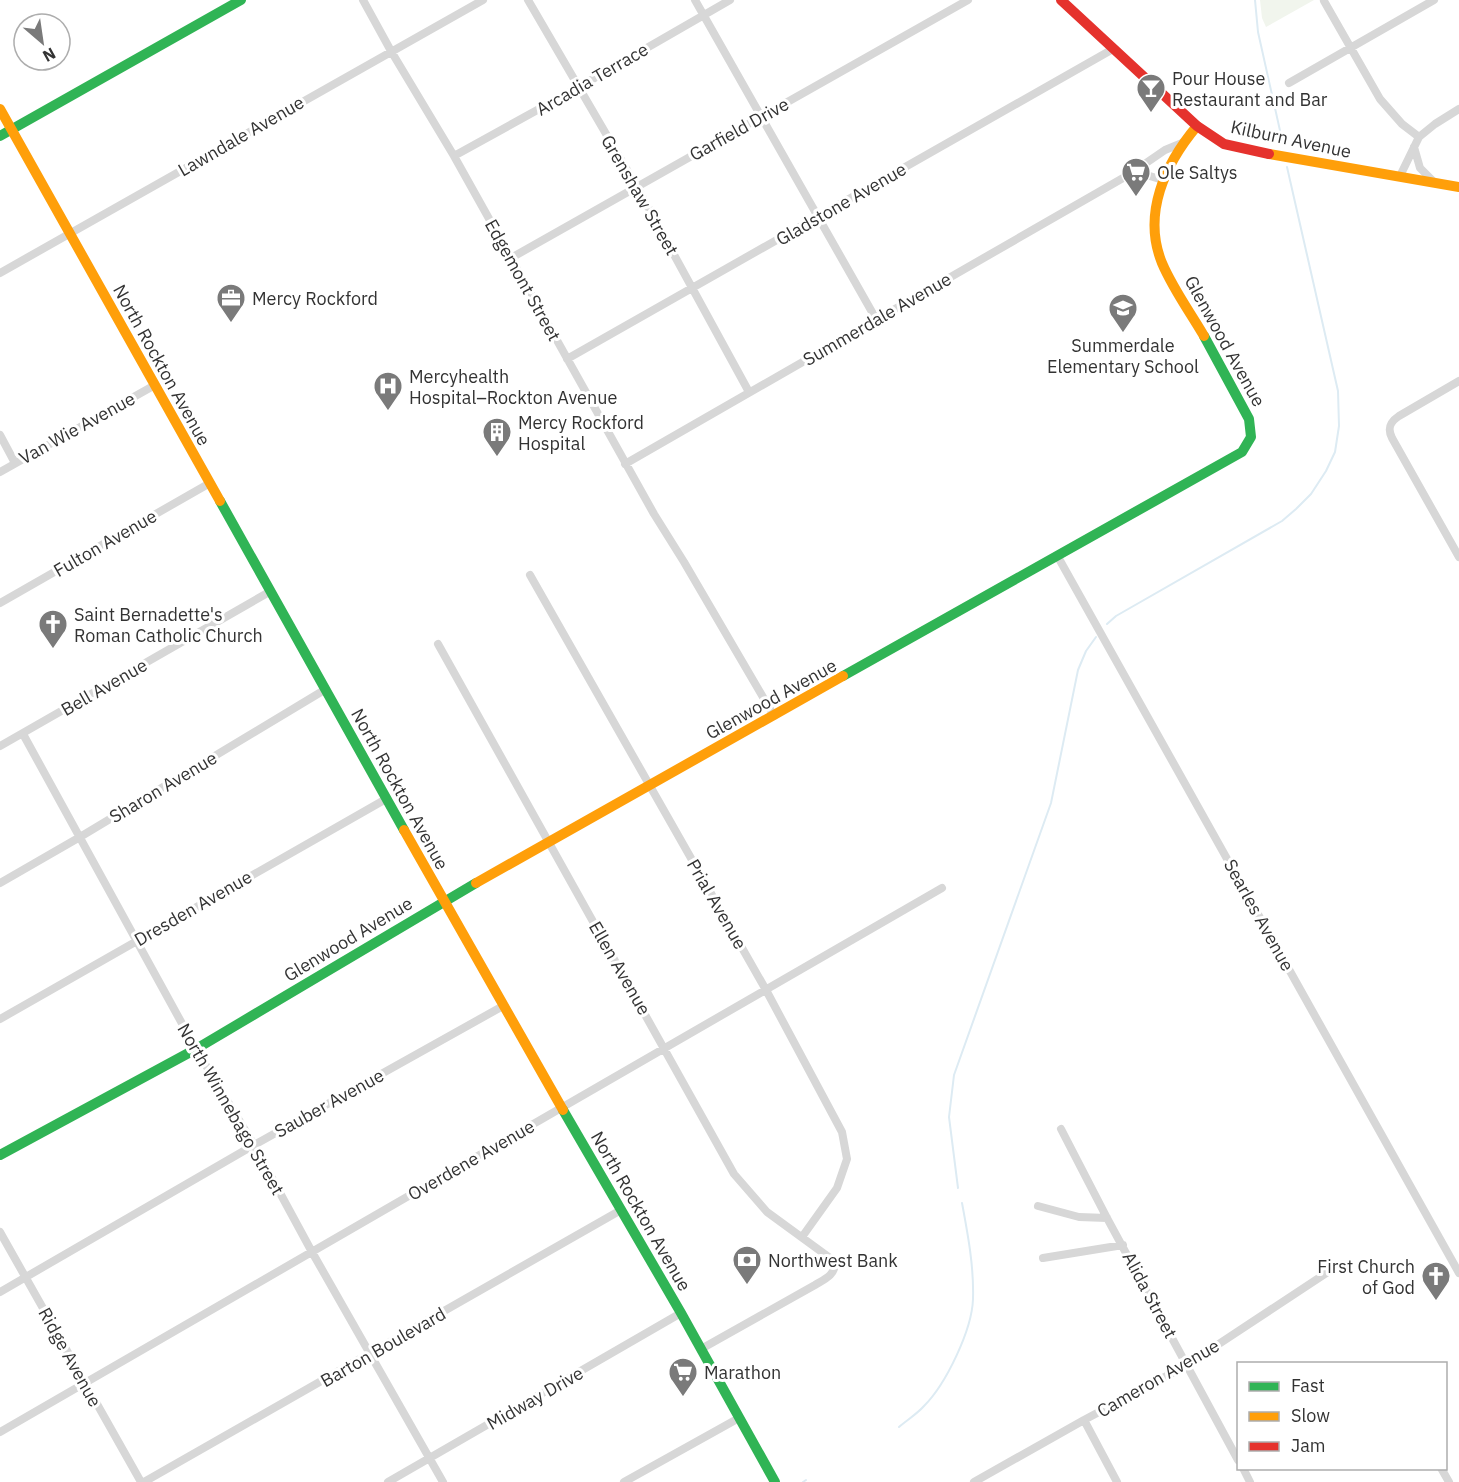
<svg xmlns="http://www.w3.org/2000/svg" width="1459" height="1482" viewBox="0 0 1459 1482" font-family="'IBM Plex Sans',sans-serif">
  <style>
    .green { fill: #f1f5ed }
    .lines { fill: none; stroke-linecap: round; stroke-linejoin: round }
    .stream { stroke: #ddebf3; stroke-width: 2 }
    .street { stroke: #d7d7d7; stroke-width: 8 }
    .fast { stroke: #30b455; stroke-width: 10 }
    .slow { stroke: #ff9f0a; stroke-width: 10 }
    .jam { stroke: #e5322d; stroke-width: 10 }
    .labels { text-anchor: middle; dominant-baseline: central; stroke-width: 6; stroke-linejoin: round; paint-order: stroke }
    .poi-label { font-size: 18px; fill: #333; stroke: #fff; text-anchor: start }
    .street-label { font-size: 18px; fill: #333; stroke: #fff }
  </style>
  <rect width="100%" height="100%" fill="#fff"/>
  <path class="green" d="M1260 0H1314L1266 27 1262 18Z"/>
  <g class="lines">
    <path class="stream" d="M1255 0 1258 32 1283 144
      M1107 624 1116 616 1282 521 1296 509 1311 494 1326 471 1335 452 1339 426 1338 391 1287 167
      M958 1188 949 1117 954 1075 1051 803 1078 670 1086 651 1096 637
      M899 1427C907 1420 917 1414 924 1406 946 1384 972 1330 973 1299 974 1267 968 1235 962 1203
      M803 1482 806 1480"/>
    <path class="street" d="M363 0 391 51 454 156 654 514 684 562 774 716
      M528 0 637 187 749 392
      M695 0 876 319
      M1324 1 1380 99 1402 124 1419 137
      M1289 83 1434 0
      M1414 147 1420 168 1433 181
      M454 156 579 87 730 0
      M1130 174H1143L1163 180
      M1400 176 1419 137 1435 124 1459 109
      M511 258 968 0
      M0 273 483 0
      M567 359 1113 49
      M1459 381 1399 416C1390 422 1387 428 1392 438L1459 557
      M0 435 15 463
      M625 464 1130 174 1165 150 1182 143
      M0 472 155 385
      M1058 557 1459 1273
      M530 575 766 990 842 1132 847 1159 837 1188 802 1237
      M0 603 210 483
      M438 644 734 1174 767 1212 830 1258 835 1263C835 1275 825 1279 815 1285L701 1349
      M23 734 196 1049 254 1145 312 1252 443 1482
      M0 746 271 591
      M0 883 80 837 326 689
      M0 1019 386 799
      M1061 1129 1107 1218 1238 1460
      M1038 1206 1079 1217 1107 1218
      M0 1232 141 1482
      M1043 1258 1123 1245
      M0 1292 254 1145 503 1006
      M1084 1420 1117 1482
      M0 1432 942 888
      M1243 1468 1250 1482
      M1441 1468 1449 1482
      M144 1482 621 1210
      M388 1482 681 1313
      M624 1482 739 1418
      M974 1482 1084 1420 1187 1365 1337 1266"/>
    <path class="fast" d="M0 136 241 0
      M220 501 404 830
      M843 676 1242 452 1251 437 1249 419 1204 336
      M563 1110 681 1313 775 1482
      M0 1155 196 1049 476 883"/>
    <path class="slow" d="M0 109 220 501
      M1197 126C1165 164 1142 214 1162 263 1173 289 1190 312 1204 336
      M1269 154 1459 187
      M404 830 563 1110
      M476 883 843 676"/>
    <path class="jam" d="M1061 0 1197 126 1224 144 1269 154"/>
  </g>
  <defs>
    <g id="bar-pin" transform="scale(1.5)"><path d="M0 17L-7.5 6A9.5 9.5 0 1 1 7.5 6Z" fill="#7a7a7a" stroke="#fff"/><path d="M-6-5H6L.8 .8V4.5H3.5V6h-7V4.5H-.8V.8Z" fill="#fff"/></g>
    <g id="supermarket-pin" transform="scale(1.5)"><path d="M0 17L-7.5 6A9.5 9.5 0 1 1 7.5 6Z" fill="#7a7a7a" stroke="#fff"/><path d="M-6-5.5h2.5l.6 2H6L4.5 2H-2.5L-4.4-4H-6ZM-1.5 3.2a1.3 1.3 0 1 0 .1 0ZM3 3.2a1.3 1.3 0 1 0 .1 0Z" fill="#fff"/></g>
    <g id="office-pin" transform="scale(1.5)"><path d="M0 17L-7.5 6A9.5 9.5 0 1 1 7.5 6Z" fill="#7a7a7a" stroke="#fff"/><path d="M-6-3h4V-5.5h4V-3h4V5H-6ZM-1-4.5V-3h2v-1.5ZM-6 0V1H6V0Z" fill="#fff"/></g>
    <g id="school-pin" transform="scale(1.5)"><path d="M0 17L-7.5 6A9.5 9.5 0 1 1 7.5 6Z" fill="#7a7a7a" stroke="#fff"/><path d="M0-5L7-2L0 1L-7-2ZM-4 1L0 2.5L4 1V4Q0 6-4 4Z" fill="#fff"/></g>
    <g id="hospital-pin" transform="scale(1.5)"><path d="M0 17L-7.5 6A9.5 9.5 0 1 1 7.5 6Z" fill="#7a7a7a" stroke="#fff"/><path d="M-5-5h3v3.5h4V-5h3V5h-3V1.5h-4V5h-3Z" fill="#fff"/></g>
    <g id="building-pin" transform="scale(1.5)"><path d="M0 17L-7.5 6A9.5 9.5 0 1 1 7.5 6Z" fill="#7a7a7a" stroke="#fff"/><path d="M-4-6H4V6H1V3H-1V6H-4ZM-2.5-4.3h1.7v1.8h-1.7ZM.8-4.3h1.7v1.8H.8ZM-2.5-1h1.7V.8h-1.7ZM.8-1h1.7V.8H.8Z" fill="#fff"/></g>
    <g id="church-pin" transform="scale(1.5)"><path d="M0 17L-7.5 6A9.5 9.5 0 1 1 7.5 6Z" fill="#7a7a7a" stroke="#fff"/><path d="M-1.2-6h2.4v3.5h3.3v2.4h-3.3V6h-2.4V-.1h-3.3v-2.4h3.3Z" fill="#fff"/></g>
    <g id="bank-pin" transform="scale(1.5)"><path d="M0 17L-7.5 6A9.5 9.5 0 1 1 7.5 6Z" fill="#7a7a7a" stroke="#fff"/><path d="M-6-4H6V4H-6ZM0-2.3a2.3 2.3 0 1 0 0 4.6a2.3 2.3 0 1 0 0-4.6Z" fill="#fff"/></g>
  </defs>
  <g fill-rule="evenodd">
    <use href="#bar-pin" x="1151" y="88"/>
    <use href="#supermarket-pin" x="1136" y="172"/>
    <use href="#office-pin" x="231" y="298"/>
    <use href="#school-pin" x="1123" y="308"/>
    <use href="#hospital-pin" x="388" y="386"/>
    <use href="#building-pin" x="497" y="432"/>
    <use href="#church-pin" x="53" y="624"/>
    <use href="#bank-pin" x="747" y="1260"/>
    <use href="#church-pin" x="1436" y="1276"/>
    <use href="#supermarket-pin" x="683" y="1372"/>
  </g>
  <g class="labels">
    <g class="poi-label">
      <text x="1172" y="78">Pour House<tspan x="1172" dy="21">Restaurant and Bar</tspan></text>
      <text x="1157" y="172">Ole Saltys</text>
      <text x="252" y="298">Mercy Rockford</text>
      <text x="1123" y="345" text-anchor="middle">Summerdale<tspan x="1123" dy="21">Elementary School</tspan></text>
      <text x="409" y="376">Mercyhealth<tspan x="409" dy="21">Hospital–Rockton Avenue</tspan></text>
      <text x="518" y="422">Mercy Rockford<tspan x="518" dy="21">Hospital</tspan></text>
      <text x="74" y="614">Saint Bernadette's<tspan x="74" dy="21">Roman Catholic Church</tspan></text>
      <text x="768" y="1260">Northwest Bank</text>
      <text x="1415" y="1266" text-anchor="end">First Church<tspan x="1415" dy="21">of God</tspan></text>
      <text x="704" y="1372">Marathon</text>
    </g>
    <g class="street-label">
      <text transform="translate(592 79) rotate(-30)">Arcadia Terrace</text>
      <text transform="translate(739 129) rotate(-29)">Garfield Drive</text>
      <text transform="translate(241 136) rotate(-30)">Lawndale Avenue</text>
      <text transform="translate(1291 139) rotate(12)">Kilburn Avenue</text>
      <text transform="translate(640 195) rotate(60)">Grenshaw Street</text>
      <text transform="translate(841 204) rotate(-30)">Gladstone Avenue</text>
      <text transform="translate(523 280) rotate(61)">Edgemont Street</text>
      <text transform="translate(877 319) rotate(-30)">Summerdale Avenue</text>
      <text transform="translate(1225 341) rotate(61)">Glenwood Avenue</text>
      <text transform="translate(162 365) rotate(61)">North Rockton Avenue</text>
      <text transform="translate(77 428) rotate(-29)">Van Wie Avenue</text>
      <text transform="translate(105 543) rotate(-30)">Fulton Avenue</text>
      <text transform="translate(104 687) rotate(-30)">Bell Avenue</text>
      <text transform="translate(771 699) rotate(-29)">Glenwood Avenue</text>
      <text transform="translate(163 787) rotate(-31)">Sharon Avenue</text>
      <text transform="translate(400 789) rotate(61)">North Rockton Avenue</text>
      <text transform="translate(717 904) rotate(60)">Prial Avenue</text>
      <text transform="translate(193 908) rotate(-30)">Dresden Avenue</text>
      <text transform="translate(1259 915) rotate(61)">Searles Avenue</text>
      <text transform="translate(348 939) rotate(-31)">Glenwood Avenue</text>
      <text transform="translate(620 968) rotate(60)">Ellen Avenue</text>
      <text transform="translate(329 1103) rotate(-29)">Sauber Avenue</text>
      <text transform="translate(231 1109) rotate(60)">North Winnebago Street</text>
      <text transform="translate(471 1160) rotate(-30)">Overdene Avenue</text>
      <text transform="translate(641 1211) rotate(60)">North Rockton Avenue</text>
      <text transform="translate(1150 1295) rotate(62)">Alida Street</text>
      <text transform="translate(383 1347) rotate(-30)">Barton Boulevard</text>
      <text transform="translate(70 1357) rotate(61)">Ridge Avenue</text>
      <text transform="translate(1158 1378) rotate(-30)">Cameron Avenue</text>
      <text transform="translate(535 1398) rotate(-30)">Midway Drive</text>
    </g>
  </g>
  <rect x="1237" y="1362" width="210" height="108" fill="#ffffff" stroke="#adadad" stroke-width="1.5"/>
  <rect x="1249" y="1382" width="30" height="9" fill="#30b455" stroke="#adadad" stroke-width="1.5"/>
  <text x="1291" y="1392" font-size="18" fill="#333333">Fast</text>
  <rect x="1249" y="1412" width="30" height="9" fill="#ff9f0a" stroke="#adadad" stroke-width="1.5"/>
  <text x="1291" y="1422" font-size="18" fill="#333333">Slow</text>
  <rect x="1249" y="1442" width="30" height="9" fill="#e5322d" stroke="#adadad" stroke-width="1.5"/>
  <text x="1291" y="1452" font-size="18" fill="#333333">Jam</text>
  <g transform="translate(42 42) rotate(151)"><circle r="28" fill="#ffffff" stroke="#adadad" stroke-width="1.5"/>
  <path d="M0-4.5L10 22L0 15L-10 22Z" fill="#7a7a7a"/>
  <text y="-9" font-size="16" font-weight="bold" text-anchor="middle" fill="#333333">N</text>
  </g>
</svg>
